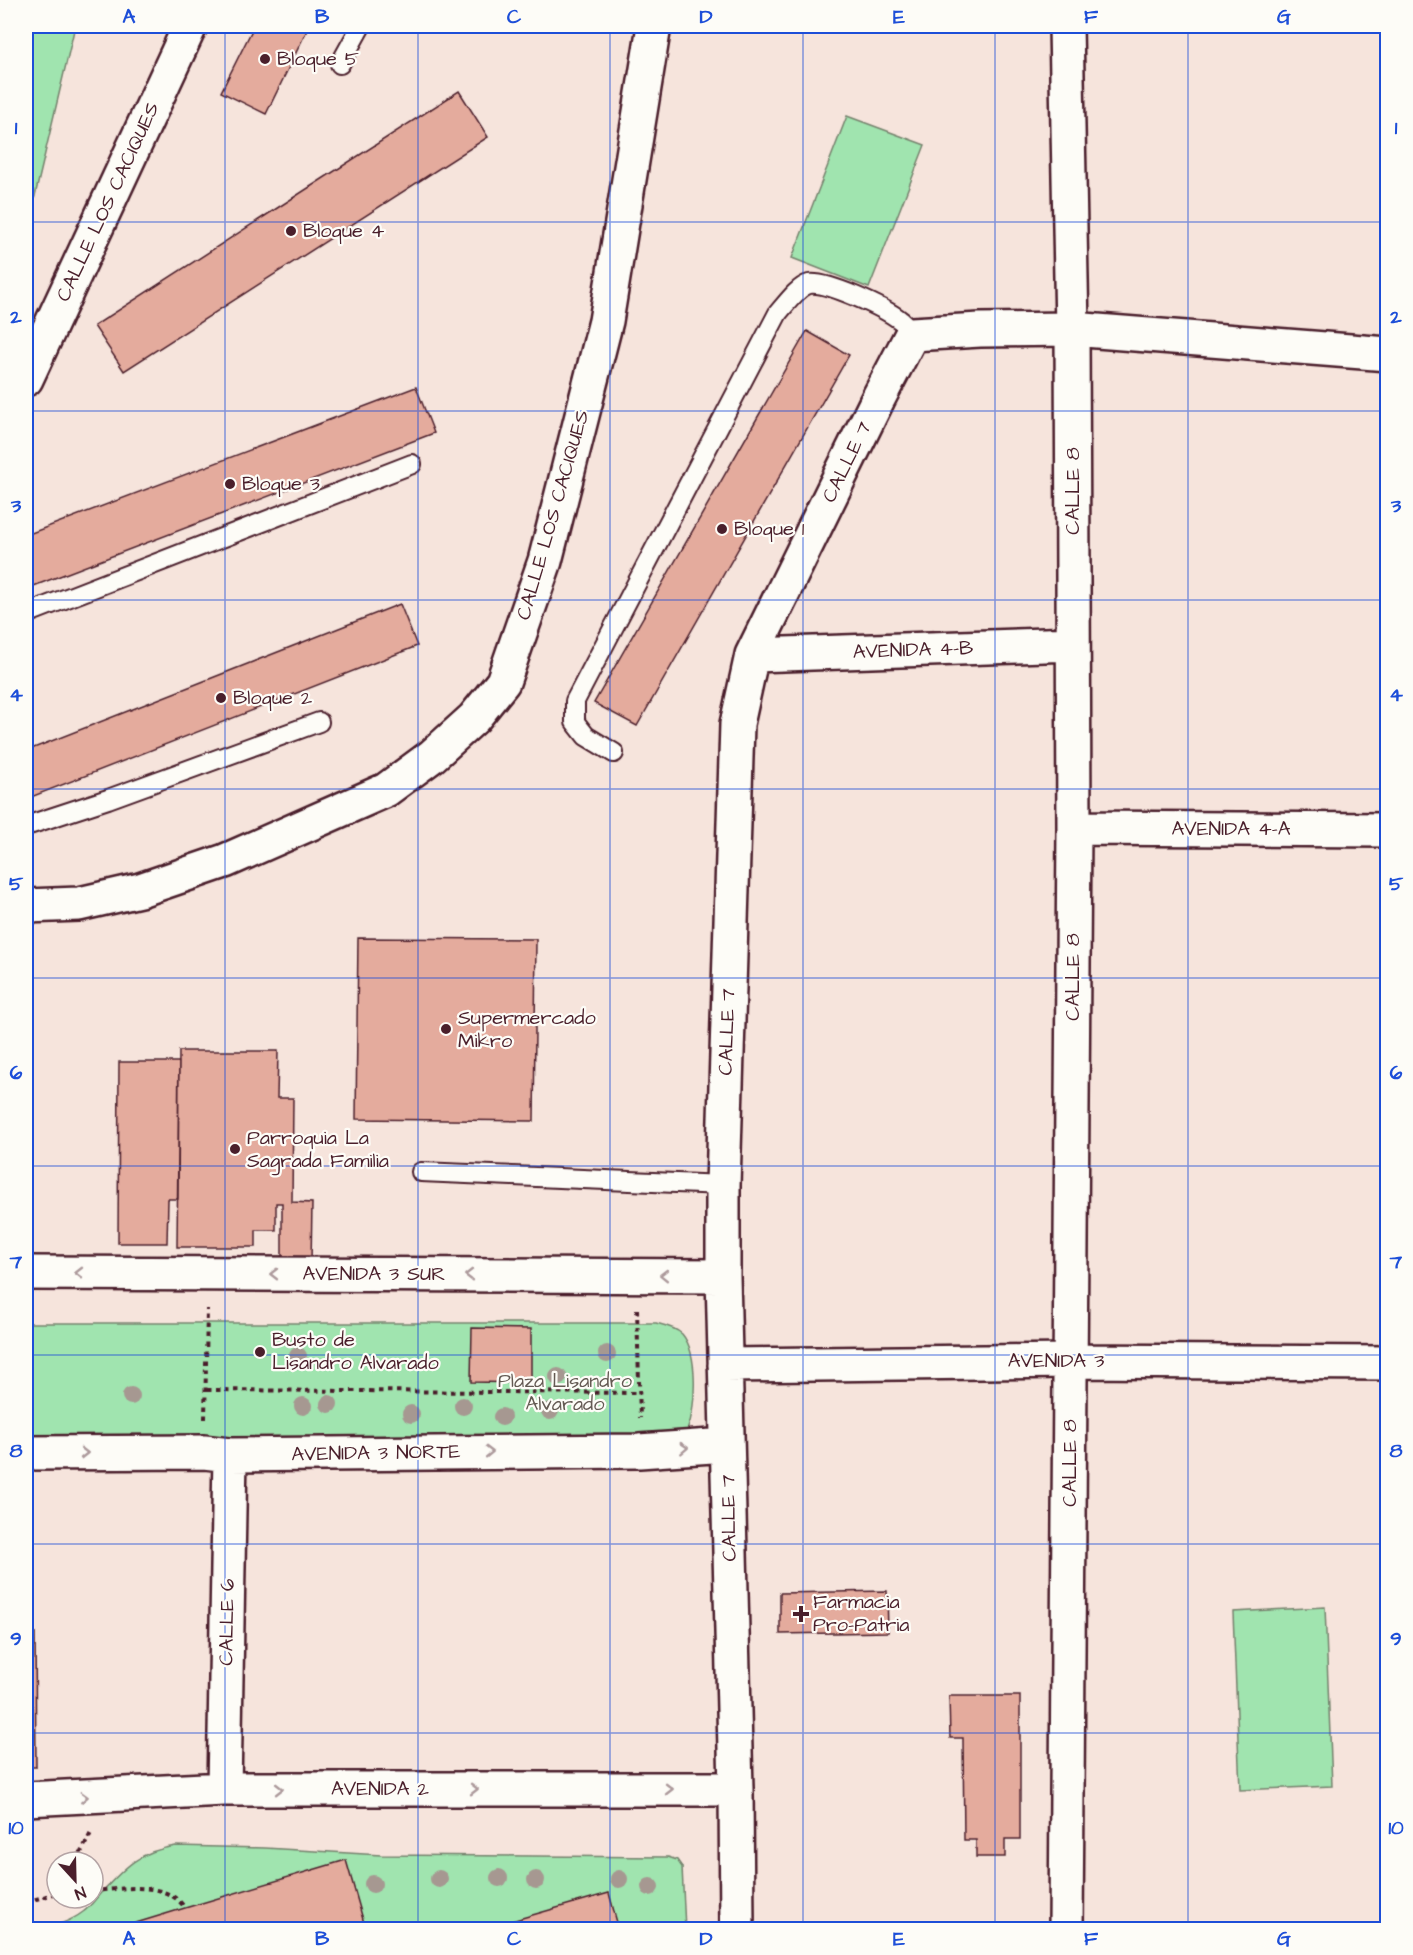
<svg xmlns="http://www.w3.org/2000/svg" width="1413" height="1955" viewBox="0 0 1413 1955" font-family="'Architects Daughter',sans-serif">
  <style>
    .green { fill: #a0e4af; stroke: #75826d; stroke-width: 1.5 }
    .building { fill: #e4ab9d; stroke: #4a1f2b; stroke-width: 1.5 }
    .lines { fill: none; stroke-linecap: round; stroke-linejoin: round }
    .lane-casing { stroke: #4a1f2b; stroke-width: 22 }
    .street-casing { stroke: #4a1f2b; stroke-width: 38 }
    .path { stroke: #4a1f2b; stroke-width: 4; stroke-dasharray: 4.5 4.5; stroke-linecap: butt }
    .lane { stroke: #fdfcf7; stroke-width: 18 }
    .street { stroke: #fdfcf7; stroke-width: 33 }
    .tree { fill: #a69891 }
    .oneway { stroke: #ac999b }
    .grid { fill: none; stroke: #1d4ed8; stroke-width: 1.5; stroke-opacity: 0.55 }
    .poi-dot { fill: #4a1f2b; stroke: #fdfcf7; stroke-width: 2 }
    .labels { text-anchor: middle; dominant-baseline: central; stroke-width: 4.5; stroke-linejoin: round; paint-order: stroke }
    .poi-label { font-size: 20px; fill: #4a1f2b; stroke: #fdfcf7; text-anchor: start }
    .street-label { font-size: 20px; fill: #4a1f2b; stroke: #fdfcf7 }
    .park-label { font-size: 20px; fill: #645a53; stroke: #fdfcf7 }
    .neatline { fill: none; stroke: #1d4ed8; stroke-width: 2 }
    .grid-label { font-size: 20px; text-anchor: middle; font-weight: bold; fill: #1d4ed8 }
  </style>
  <rect width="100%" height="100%" fill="#f6e4dc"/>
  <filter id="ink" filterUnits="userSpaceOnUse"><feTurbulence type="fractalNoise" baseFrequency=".0167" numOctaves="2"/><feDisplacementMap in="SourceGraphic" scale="12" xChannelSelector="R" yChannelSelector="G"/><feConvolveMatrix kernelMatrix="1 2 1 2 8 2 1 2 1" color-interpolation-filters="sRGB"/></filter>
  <g filter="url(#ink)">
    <path class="green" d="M26 26H75L26 234Z
      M847 116 925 145 869 288 792 258Z
      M26 1323H656C664 1325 676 1328 682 1334 699 1354 696 1408 687 1431 685 1437 680 1443 677 1448H26Z
      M1325 1607 1332 1786 1240 1790 1233 1612Z
      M176 1846 265 1848 381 1855 668 1857 677 1860 682 1867 685 1929 39 1930C54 1926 70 1922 83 1912 89 1908 94 1901 99 1895 123 1869 138 1851 176 1846Z"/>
    <path class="building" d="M254 26H309L266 114 221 92Z
      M459 91 488 137 124 371 94 326Z
      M807 331 849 355 637 726 594 703Z
      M416 387 434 433 31 587 26 574V535Z
      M400 604 417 646 26 799V751Z
      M358 938 536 939 534 1121 356 1119Z
      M179 1051H278L277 1098H293L292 1202 312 1203 311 1262H282V1203H276V1230H256V1247H177Z
      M119 1062H179L178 1199H168L167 1243H118Z
      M472 1328 531 1329V1383L471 1382Z
      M887 1591 888 1632 780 1634V1593Z
      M35 1633 36 1767H26V1634Z
      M949 1696H1020V1839H1005V1857H976V1840H964L963 1738H950Z
      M346 1860 366 1930H113L185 1908Z
      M609 1893 619 1930H503L501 1924Z"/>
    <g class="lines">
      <g class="lane-casing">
        <path id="lane" d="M340 64 361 26
          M26 613 31 612 412 464
          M614 753 586 736 575 722V701L778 313C786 304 798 287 809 284 827 281 885 308 900 320 905 323 908 329 912 334
          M26 826 108 799 319 722
          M421 1172 723 1185"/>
      </g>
      <g class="street-casing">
        <path id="street" d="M26 379 190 26
          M752 655 1073 644
          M1074 828 1388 830
          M26 906 79 904 140 890 225 861 386 790 432 756 474 718 503 682 545 561 606 321 654 26
          M26 1273 723 1276
          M725 1365 1071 1361 1388 1363
          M26 1453 204 1452 230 1455 639 1451 727 1445
          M224 1789 230 1455
          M26 1799 224 1789H736
          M737 1930 736 1789 723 1276V1185L737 724 752 655 878 399 912 334 980 330 1072 329 1388 354
          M1066 1930 1074 828 1072 329 1066 26"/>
      </g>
      <path class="path" d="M637 1309 640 1418
        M207 1390 640 1393
        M205 1419 207 1309
        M76 1862 92 1831
        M93 1891C122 1889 166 1880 185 1908
        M26 1902 57 1893"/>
      <use href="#lane" class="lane"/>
      <use href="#street" class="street"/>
    </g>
    <g class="tree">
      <circle cx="607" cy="1354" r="9"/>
      <circle cx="298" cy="1356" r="9"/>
      <circle cx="558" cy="1377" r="9"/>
      <circle cx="131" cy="1396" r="9"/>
      <circle cx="329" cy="1404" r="9"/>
      <circle cx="303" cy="1406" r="9"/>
      <circle cx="463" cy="1406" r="9"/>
      <circle cx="550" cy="1411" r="9"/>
      <circle cx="411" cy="1414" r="9"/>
      <circle cx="502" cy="1417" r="9"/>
      <circle cx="499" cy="1878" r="9"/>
      <circle cx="439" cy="1879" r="9"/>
      <circle cx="619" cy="1879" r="9"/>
      <circle cx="536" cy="1880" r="9"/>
      <circle cx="373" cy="1884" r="9"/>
      <circle cx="650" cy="1887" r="9"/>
    </g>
    <defs><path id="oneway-chevron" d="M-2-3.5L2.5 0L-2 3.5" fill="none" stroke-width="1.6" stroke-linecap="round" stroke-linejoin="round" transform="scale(1.5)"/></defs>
    <g class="oneway">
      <use href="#oneway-chevron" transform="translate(79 1273) rotate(-180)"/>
      <use href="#oneway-chevron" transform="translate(274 1274) rotate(-180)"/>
      <use href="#oneway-chevron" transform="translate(469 1275) rotate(-180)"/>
      <use href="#oneway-chevron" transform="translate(664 1275) rotate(-179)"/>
      <use href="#oneway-chevron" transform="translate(684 1448) rotate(-3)"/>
      <use href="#oneway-chevron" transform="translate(489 1452) rotate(-1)"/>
      <use href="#oneway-chevron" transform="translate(84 1453)"/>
      <use href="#oneway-chevron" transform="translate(279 1789)"/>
      <use href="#oneway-chevron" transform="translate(474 1789)"/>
      <use href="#oneway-chevron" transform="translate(669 1789)"/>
      <use href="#oneway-chevron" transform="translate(84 1797) rotate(-2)"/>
    </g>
  </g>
  <path class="grid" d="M225 26V1930M418 26V1930M610 26V1930M803 26V1930M995 26V1930M1188 26V1930M26 222H1388M26 411H1388M26 600H1388M26 789H1388M26 978H1388M26 1166H1388M26 1355H1388M26 1544H1388M26 1733H1388"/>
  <g class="poi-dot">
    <circle cx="265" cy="59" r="6"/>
    <circle cx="291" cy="231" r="6"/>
    <circle cx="230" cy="484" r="6"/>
    <circle cx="722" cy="529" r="6"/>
    <circle cx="221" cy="698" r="6"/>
    <circle cx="446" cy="1029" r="6"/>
    <circle cx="235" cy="1149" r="6"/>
    <circle cx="260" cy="1352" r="6"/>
    <path d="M798 1605h6v6h6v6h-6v6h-6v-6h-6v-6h6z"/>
  </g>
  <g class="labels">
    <g class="poi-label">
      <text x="277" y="59">Bloque 5</text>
      <text x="303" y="231">Bloque 4</text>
      <text x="242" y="484">Bloque 3</text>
      <text x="734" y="529">Bloque 1</text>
      <text x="233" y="698">Bloque 2</text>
      <text x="458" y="1018">Supermercado<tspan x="458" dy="23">Mikro</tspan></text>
      <text x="247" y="1138">Parroquia La<tspan x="247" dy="23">Sagrada Familia</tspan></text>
      <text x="272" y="1340">Busto de<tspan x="272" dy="23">Lisandro Alvarado</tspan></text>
      <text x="813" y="1602">Farmacia<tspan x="813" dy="23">Pro-Patria</tspan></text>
    </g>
    <g class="street-label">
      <text transform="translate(108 202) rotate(-65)">CALLE LOS CACIQUES</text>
      <text transform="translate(847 462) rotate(-64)">CALLE 7</text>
      <text transform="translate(1073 491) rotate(-90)">CALLE 8</text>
      <text transform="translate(553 515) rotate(-74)">CALLE LOS CACIQUES</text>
      <text transform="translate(913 650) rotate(-2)">AVENIDA 4-B</text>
      <text x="1231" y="829">AVENIDA 4-A</text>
      <text transform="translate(1073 977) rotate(-90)">CALLE 8</text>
      <text transform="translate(727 1032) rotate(-88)">CALLE 7</text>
      <text x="374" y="1274">AVENIDA 3 SUR</text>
      <text x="1056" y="1361">AVENIDA 3</text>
      <text transform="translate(376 1453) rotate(-1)">AVENIDA 3 NORTE</text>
      <text transform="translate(1070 1463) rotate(-90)">CALLE 8</text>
      <text transform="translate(729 1518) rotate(-91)">CALLE 7</text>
      <text transform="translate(227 1622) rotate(-89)">CALLE 6</text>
      <text x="380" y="1789">AVENIDA 2</text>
    </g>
    <g class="park-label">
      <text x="565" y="1381">Plaza Lisandro<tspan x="565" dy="23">Alvarado</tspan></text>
    </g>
  </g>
  <rect width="1413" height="1955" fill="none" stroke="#fdfcf7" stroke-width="66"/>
  <g transform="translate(75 1880) rotate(158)"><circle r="28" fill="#fdfcf7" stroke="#b5a4a5" stroke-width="1.5"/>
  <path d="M0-4.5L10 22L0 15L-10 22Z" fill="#4a1f2b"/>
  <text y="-9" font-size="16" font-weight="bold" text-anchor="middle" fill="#4a1f2b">N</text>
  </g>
  <rect x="33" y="33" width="1347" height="1889" class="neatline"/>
  <g class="grid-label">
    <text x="129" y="23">A</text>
    <text x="322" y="23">B</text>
    <text x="514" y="23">C</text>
    <text x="706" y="23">D</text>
    <text x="899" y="23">E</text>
    <text x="1091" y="23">F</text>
    <text x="1284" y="23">G</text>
    <text x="16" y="134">1</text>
    <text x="1396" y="134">1</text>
    <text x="16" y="323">2</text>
    <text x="1396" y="323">2</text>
    <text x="16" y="512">3</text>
    <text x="1396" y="512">3</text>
    <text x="16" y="701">4</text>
    <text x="1396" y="701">4</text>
    <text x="16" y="890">5</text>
    <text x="1396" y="890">5</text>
    <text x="16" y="1079">6</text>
    <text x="1396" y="1079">6</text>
    <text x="16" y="1268">7</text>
    <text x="1396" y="1268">7</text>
    <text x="16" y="1457">8</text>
    <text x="1396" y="1457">8</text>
    <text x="16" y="1645">9</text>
    <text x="1396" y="1645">9</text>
    <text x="16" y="1834">10</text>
    <text x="1396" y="1834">10</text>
    <text x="129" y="1945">A</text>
    <text x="322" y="1945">B</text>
    <text x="514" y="1945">C</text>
    <text x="706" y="1945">D</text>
    <text x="899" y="1945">E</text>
    <text x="1091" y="1945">F</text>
    <text x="1284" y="1945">G</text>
  </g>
</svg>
